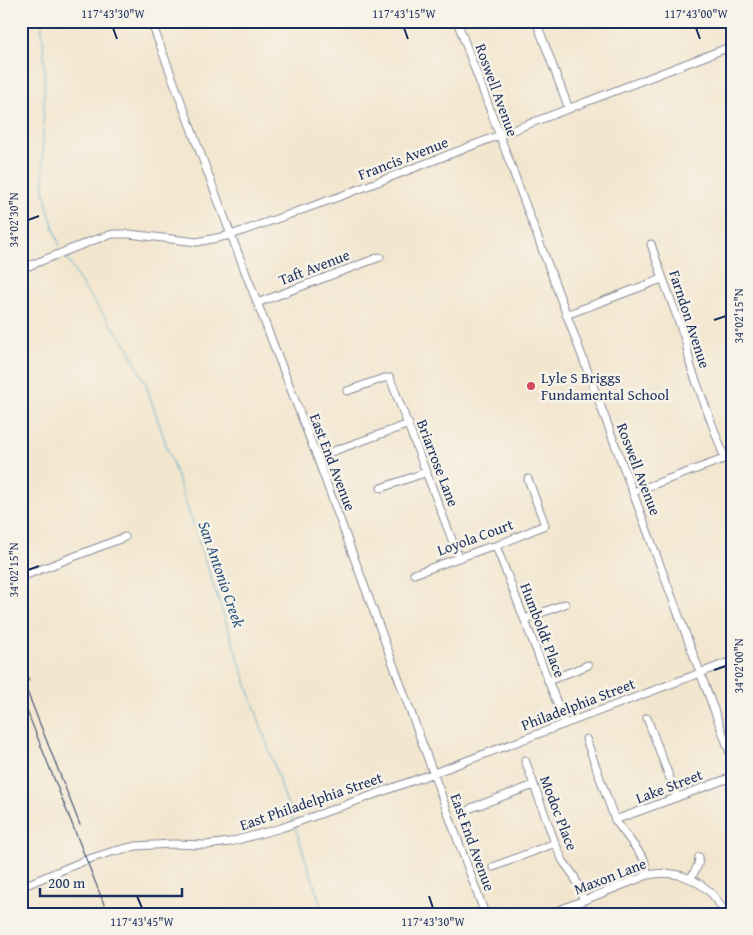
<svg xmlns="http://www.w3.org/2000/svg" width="753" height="935" viewBox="0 0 753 935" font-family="'Gentium Book Plus',serif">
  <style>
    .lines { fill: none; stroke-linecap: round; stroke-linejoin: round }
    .stream { stroke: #50aacd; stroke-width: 1 }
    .minor-casing { stroke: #878a96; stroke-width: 9 }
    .minor { stroke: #fff; stroke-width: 7 }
    .rail { stroke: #1b2f5e; stroke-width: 1 }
    .ticks { fill: none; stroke: #1b2f5e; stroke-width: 2 }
    .poi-dot { fill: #d1495b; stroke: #f7f3e8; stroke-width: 2 }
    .labels { text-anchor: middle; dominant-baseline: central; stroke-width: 5; stroke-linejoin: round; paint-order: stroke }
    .street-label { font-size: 15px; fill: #1b2f5e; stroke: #f7f3e8 }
    .poi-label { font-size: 15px; fill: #1b2f5e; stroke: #f7f3e8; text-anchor: start }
    .water-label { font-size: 16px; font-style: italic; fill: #2b547f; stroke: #f7f3e8 }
    .neatline { fill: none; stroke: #1b2f5e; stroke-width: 2 }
    .ticks-label { font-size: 12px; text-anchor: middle; fill: #1b2f5e }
  </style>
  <rect width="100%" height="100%" fill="#f7f3e8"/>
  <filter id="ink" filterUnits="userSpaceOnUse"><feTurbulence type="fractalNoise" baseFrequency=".02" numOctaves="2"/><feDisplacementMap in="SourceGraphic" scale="10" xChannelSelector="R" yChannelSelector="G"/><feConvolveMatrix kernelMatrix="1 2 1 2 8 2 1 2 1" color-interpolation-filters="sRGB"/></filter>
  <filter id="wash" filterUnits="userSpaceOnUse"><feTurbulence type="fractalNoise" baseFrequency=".0096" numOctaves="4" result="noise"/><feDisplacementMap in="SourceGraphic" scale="20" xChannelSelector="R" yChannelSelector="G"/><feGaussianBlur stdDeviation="1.12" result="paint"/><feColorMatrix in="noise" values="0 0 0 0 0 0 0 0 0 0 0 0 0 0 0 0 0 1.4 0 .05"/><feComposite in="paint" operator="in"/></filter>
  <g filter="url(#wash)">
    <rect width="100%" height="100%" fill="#f3e6cf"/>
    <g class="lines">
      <path class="stream" d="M41 21C49 77 40 132 44 187 46 207 54 227 60 247
        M66 257 83 287 128 347 145 382 293 821
        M295 827 324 914"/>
    </g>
  </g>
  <g filter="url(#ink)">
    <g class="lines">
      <g class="minor-casing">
        <path id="minor" d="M151 21 231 235 317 457 485 914
          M457 21 732 758
          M536 21 569 109
          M651 244C661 275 673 305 684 336 688 347 688 359 692 370L725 459
          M21 269 94 240 113 234H129L197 242 231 235 341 196 732 46
          M257 303 380 257
          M566 315 662 279
          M347 391 384 378H390L459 558
          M317 457 409 424
          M381 488 427 472
          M633 492 732 456
          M496 546 565 724
          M414 574 489 547 496 546 545 525 528 479
          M21 577 125 537
          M525 619 565 604
          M548 681 588 665
          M647 718 677 797
          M586 739 615 820 644 859 648 875
          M525 760 555 843 563 861 574 876 584 900
          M471 808 534 785
          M615 820 732 777
          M493 867 555 843
          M691 878 698 865 699 857
          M21 887 86 860 111 852 136 846 172 844 206 845 230 842 281 828 434 773 732 661
          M549 914 648 875C680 868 711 883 725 914"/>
      </g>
      <use href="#minor" class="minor"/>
      <path class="rail" d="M21 663 29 681
        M21 676 80 825
        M21 696 108 914"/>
    </g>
  </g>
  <path class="ticks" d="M113 28 117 39M404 28 408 39M696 28 700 39M28 220 39 216M714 320 726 316M28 570 39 566M714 670 726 666M137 896 142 908M429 896 433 908"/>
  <circle class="poi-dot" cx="531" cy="386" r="5"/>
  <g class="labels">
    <g class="street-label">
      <text transform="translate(497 90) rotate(70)">Roswell Avenue</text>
      <text transform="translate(403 158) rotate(-21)">Francis Avenue</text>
      <text transform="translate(314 267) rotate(-21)">Taft Avenue</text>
      <text transform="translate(690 319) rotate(72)">Farndon Avenue</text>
      <text transform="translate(333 462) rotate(69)">East End Avenue</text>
      <text transform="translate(438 463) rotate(69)">Briarrose Lane</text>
      <text transform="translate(639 469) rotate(69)">Roswell Avenue</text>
      <text transform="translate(475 537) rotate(-20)">Loyola Court</text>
      <text transform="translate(543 630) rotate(69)">Humboldt Place</text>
      <text transform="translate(578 704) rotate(-21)">Philadelphia Street</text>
      <text transform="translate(669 786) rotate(-21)">Lake Street</text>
      <text transform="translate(311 801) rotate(-19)">East Philadelphia Street</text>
      <text transform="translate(559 813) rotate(69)">Modoc Place</text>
      <text transform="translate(473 842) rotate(70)">East End Avenue</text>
      <text transform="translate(610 876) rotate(-21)">Maxon Lane</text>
    </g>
    <g class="poi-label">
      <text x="541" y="377">Lyle S Briggs<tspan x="541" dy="17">Fundamental School</tspan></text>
    </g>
    <g class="water-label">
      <text transform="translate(222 574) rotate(71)">San Antonio Creek</text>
    </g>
  </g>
  <rect width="753" height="935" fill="none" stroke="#f7f3e8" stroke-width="55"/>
  <path d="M40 888v8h142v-8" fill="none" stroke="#1b2f5e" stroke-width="2.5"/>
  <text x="48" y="888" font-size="15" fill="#1b2f5e" stroke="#f7f3e8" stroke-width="4" paint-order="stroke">200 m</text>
  <rect x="28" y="28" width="698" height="880" class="neatline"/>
  <g class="ticks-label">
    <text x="113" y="18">117°43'30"W</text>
    <text x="404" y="18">117°43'15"W</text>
    <text x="696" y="18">117°43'00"W</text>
    <text transform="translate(14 220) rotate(-90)" y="4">34°02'30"N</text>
    <text transform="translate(739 316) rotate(-90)" y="4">34°02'15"N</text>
    <text transform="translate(14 570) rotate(-90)" y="4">34°02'15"N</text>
    <text transform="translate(739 666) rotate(-90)" y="4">34°02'00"N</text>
    <text x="142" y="926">117°43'45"W</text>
    <text x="433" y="926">117°43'30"W</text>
  </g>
</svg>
